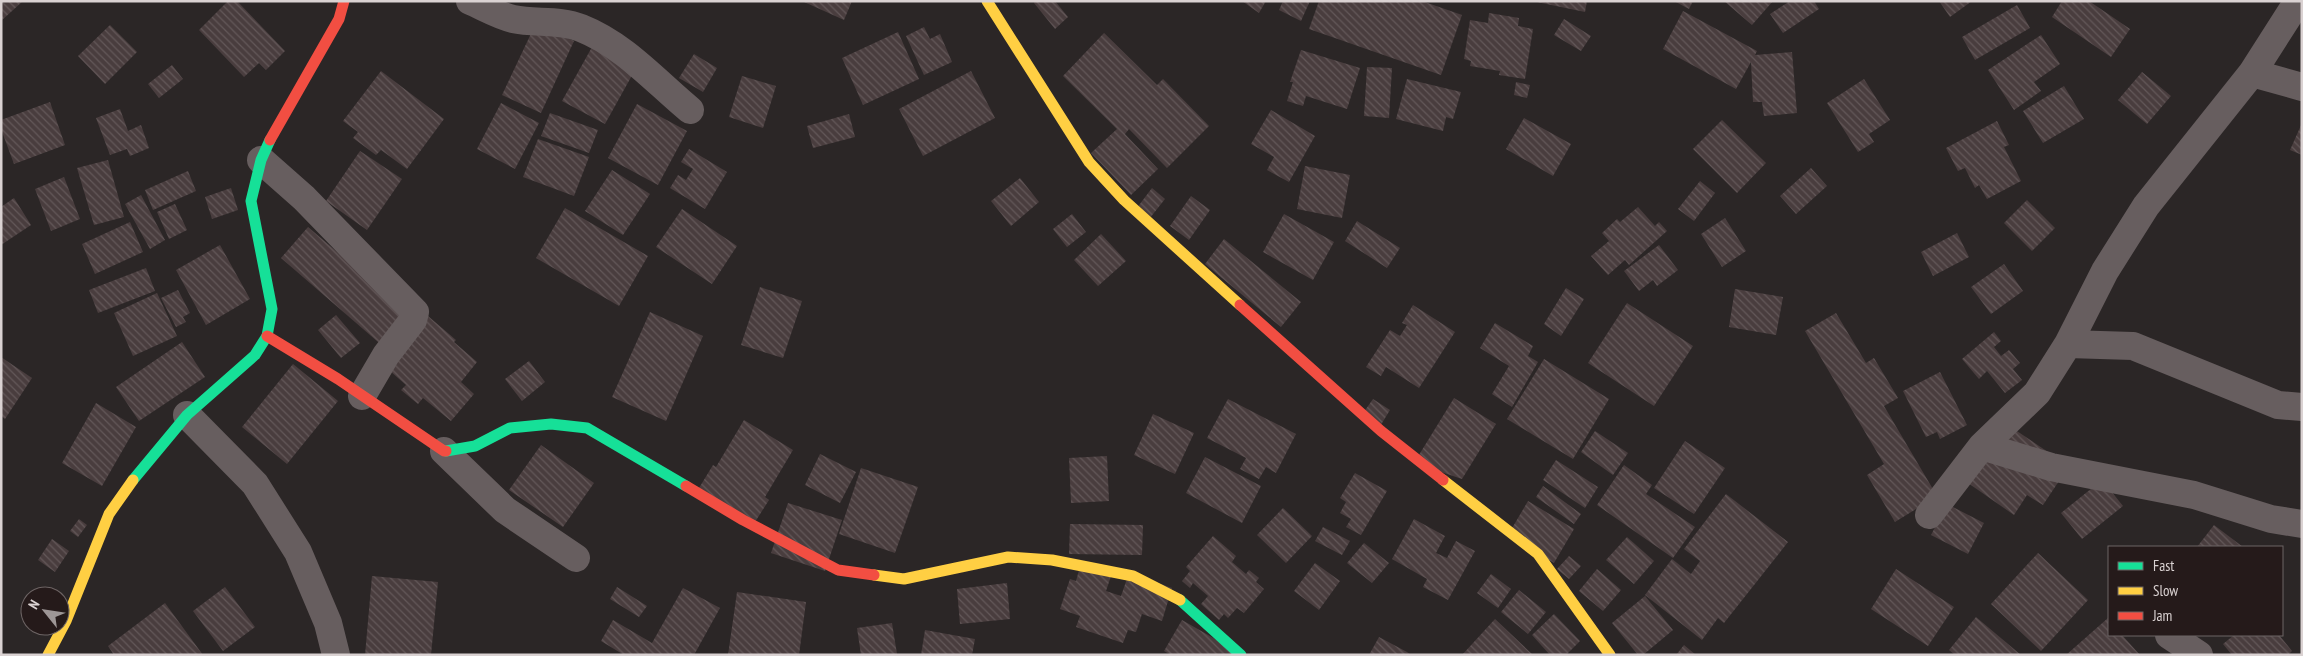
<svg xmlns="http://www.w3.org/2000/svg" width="2303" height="656" viewBox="0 0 2303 656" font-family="'PT Sans Narrow',sans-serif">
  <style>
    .building { fill: url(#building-back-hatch) }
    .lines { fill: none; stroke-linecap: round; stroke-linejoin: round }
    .street { stroke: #675e5f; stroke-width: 28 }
    .fast { stroke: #16e098; stroke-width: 11 }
    .slow { stroke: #ffcf43; stroke-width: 11 }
    .jam { stroke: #f24e42; stroke-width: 11 }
  </style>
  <defs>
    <pattern id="building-back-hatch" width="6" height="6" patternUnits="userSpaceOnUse" patternTransform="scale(1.25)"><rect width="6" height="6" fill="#493d3e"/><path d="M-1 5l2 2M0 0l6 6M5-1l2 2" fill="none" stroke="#635859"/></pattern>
  </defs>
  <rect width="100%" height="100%" fill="#2b2626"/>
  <path class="building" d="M1 1H23L1 21Z
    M228 1H237L285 51 266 70 259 63 244 77 199 30Z
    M802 1H852L844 20Z
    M1035 1H1055L1068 17 1055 29 1034 3Z
    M1242 1H1266L1259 13Z
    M1283 1H1310L1301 21 1279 10Z
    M1319 1H1422L1462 15 1441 75 1309 29Z
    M1532 1H1587L1585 12Z
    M1674 1H1693L1689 9Z
    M1724 1H1773L1752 25Z
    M1790 1H1814L1819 9 1783 33 1770 14Z
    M1939 1H1972L1950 17Z
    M2062 1H2089L2130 29 2111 57 2052 17Z
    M2017 5 2030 28 1975 60 1962 37Z
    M1683 11 1757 51 1755 55 1792 52 1797 113 1764 116 1762 102H1753L1751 62 1736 89 1663 49Z
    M1489 13 1519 18 1518 26 1533 29 1525 79 1499 75 1500 71 1470 66 1471 61 1464 59 1470 20 1488 23Z
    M1564 19 1591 36 1581 51 1554 35Z
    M536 23 574 41 541 113 502 95Z
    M110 25 137 52 105 84 78 56Z
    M924 27 930 39 940 34 952 62 924 75 906 36Z
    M898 32 919 79 863 105 842 58Z
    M1104 33 1157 85 1163 79 1209 126 1167 168 1129 129 1125 134 1158 169 1131 195 1091 153 1117 129 1063 76Z
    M2041 35 2060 64 2034 82 2041 91 2014 110 1988 70Z
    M592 47 635 70 605 124 562 101Z
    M1301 50 1360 68 1347 109 1306 96 1303 106 1287 101 1293 82H1290Z
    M694 54 717 68 703 92 679 78Z
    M172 65 183 79 159 98 148 84Z
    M1367 67 1392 68 1389 118 1364 116Z
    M381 71 444 119 407 169 381 150 376 155 353 138 358 132 343 121Z
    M971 71 995 118 923 156 899 109Z
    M2142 72 2171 96 2147 124 2118 100Z
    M742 76 776 86 763 128 729 117Z
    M1407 79 1461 92 1453 119 1446 117 1443 131 1396 119Z
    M1864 79 1890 120 1869 134 1874 142 1858 152 1827 103Z
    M1516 82 1530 85 1527 98 1514 95Z
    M2064 86 2084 119 2043 143 2023 111Z
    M50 102 65 145 14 164 1 129V120Z
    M501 103 539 123 515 169 477 149Z
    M637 104 687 131 658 185 608 158Z
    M120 109 128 131 141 125 149 148 130 156 127 149 110 155 96 118Z
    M1271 110 1315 136 1289 182 1267 170 1274 157 1251 144Z
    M550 113 598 130 589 153 541 136Z
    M849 114 855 137 813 148 807 126Z
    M1524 118 1571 144 1553 176 1506 149Z
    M1722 120 1766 163 1737 193 1693 149Z
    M1997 121 2009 145 2004 147 2021 181 1987 199 1979 185 1975 188 1965 168 1958 171 1946 148Z
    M2302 123V155L2290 150Z
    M538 139 589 157 574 196 523 177Z
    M689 149 727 172 705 209 670 188 678 175 686 180 693 169 681 162Z
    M360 151 402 179 367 230 326 201Z
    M108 160 124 217 94 225 77 168Z
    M1305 166 1350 175 1342 218 1297 209Z
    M1811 168 1827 186 1796 214 1780 196Z
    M612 170 650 194 623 235 585 211Z
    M188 171 196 191 153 210 145 190Z
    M64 177 80 219 51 231 35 189Z
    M1020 178 1039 202 1011 226 991 201Z
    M1700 181 1715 193 1694 221 1678 209Z
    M231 188 238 210 212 219 205 197Z
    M1152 188 1165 199 1146 223 1133 213Z
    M141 195 165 240 150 249 125 204Z
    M1191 196 1210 210 1189 240 1170 226Z
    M14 198 31 225 1 245V207Z
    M2027 200 2055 228 2032 251 2004 223Z
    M175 204 187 230 169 239 157 212Z
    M1638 207 1655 226 1659 222 1667 231 1629 265 1625 260 1608 275 1591 256 1609 241 1602 233 1617 219 1620 222Z
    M565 208 648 256 619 306 536 258Z
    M682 209 737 246 712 284 656 247Z
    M1072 214 1086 232 1067 247 1053 229Z
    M1284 214 1334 242 1313 280 1263 252Z
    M1725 218 1746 251 1722 267 1701 234Z
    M1357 221 1400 248 1387 268 1345 241Z
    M130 222 143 252 95 274 82 244Z
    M308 227 412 316 385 348 281 258Z
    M1957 233 1969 257 1933 276 1921 252Z
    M1101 234 1126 261 1098 286 1074 260Z
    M1224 239 1301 302 1281 327 1205 264Z
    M220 245 250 299 206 325 176 270Z
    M1659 245 1678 270 1657 286 1653 280 1639 291 1624 271Z
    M2004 264 2023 291 1991 314 1971 287Z
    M146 268 155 291 98 313 89 290Z
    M760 287 802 301 783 358 741 345Z
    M1566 288 1584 299 1561 336 1544 324Z
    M1735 289 1783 297 1776 335 1729 327Z
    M178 290 190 313 183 317 186 322 176 327 161 298Z
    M157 293 177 336 133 356 114 313Z
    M1627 303 1693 346 1654 406 1588 363Z
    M1413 305 1455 332 1419 388 1386 367 1381 376 1366 367 1390 330 1400 336 1407 325 1402 323Z
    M650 312 703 336 666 421 612 397Z
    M1836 313 1866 363 1874 358 1898 398 1884 406 1937 496 1895 522 1867 475 1884 464 1805 331Z
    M336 315 360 343 341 358 318 330Z
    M428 316 456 340 454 342 477 362 461 382 474 394 451 421 423 398 418 404 401 390 406 385 390 371Z
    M1495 323 1533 346 1528 356 1538 362 1512 407 1492 394 1509 366 1480 348Z
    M1994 332 2001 341 1994 347 2001 356 2009 350 2020 363 2013 369 2022 380 2005 393 1987 371 1979 379 1962 359Z
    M182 342 205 377 139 421 116 387Z
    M1 357 32 378 5 419 1 416Z
    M1544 359 1609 399 1573 459 1507 419Z
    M529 361 545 382 522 401 505 379Z
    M293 364 338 401 287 464 242 427Z
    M1940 372 1967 425 1940 439 1937 432 1926 437 1903 391Z
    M1454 398 1496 424 1462 479 1414 463Z
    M1228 399 1296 434 1276 473 1266 467 1259 479 1240 469 1246 458 1207 438Z
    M1373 399 1390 410 1379 428 1361 416Z
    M96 403 136 427 102 486 62 463Z
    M1153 414 1194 433 1175 474 1134 455Z
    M744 420 793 450 765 497 769 500 755 522 699 488 713 465 716 467Z
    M2008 425 2069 466 2043 505 2027 495 2014 515 1968 483Z
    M1595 431 1628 453 1613 475 1581 452Z
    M1685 441 1725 468 1694 514 1654 488Z
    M541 445 594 483 563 527 509 490Z
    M820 454 856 472 840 503 805 485Z
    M1107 456 1109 501 1071 503 1069 458Z
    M1205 457 1261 486 1242 523 1186 493Z
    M1556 460 1598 487 1585 508 1543 480Z
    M1624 465 1652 485 1646 494 1695 527 1673 558 1597 505Z
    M861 468 918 487 895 553 839 534Z
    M1355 473 1387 491 1361 535 1346 527 1351 519 1340 513 1346 502 1340 498Z
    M2102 480 2123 506 2082 539 2061 513Z
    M1543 486 1581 514 1574 524 1536 497Z
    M1726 494 1788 542 1724 623 1718 618 1702 640 1645 595 1672 559 1691 574 1700 561 1684 549Z
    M1528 501 1574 529 1554 563 1508 535Z
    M788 503 842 520 825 571 771 553Z
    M1947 504 1984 523 1968 554 1931 535Z
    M1283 508 1312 536 1286 563 1257 535Z
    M79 519 87 525 78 537 70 531Z
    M1414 519 1445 536 1436 553 1447 558 1456 541 1475 551 1448 600 1423 587 1427 579 1392 559Z
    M1070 524 1143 525 1142 555 1069 554Z
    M2214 525 2243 547H2197Z
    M1323 527 1350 541 1342 555 1315 541Z
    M1213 536 1236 556 1232 562 1246 574 1249 570 1259 578 1256 582 1264 589 1244 613 1237 608 1228 618 1224 614 1219 620 1201 604 1208 596 1193 583 1190 588 1182 581 1190 571 1186 567Z
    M1627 537 1654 561 1634 584 1606 560Z
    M52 539 69 551 55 572 38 560Z
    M1364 543 1389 563 1372 583 1347 563Z
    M2038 553 2088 600 2041 651 1991 604Z
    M1569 556 1581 566 1569 579 1557 569Z
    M1081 563 1112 573 1106 591 1121 596 1129 573 1172 588 1162 621 1142 614 1136 632 1128 630 1123 643 1076 627 1080 616 1060 609 1070 579 1076 581Z
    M1315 563 1340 581 1319 610 1294 591Z
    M1597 569 1621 590 1603 611 1579 591Z
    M1896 569 1954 607 1928 646 1871 609Z
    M1491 574 1511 589 1498 608 1477 593Z
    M372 576 438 582 431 655H365Z
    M1007 583 1010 619 960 624 957 589Z
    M225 587 255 627 223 651 193 611Z
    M617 587 647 606 639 617 610 599Z
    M683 588 720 608 694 655H624L601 641 613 620 652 643Z
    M1519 590 1546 612 1528 634 1501 612Z
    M737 592 806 602 799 655H728Z
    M1645 596 1673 630 1643 655H1638L1612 623Z
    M165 603 203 655H114L108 646Z
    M1554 614 1580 641 1566 655H1550L1532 635Z
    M1976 617 2021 655H1955L1949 650Z
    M2108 618 2109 635H2122L2140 655H2066Z
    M1495 619 1533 655H1462Z
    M1182 620 1243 655H1171L1164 651Z
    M892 623 897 654 861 655 857 628Z
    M925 630 975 639 972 655H921Z
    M2234 635H2279L2292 651 2288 655H2232L2223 644Z
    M1379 637 1407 652 1411 655H1369Z
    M1684 645 1696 655H1676Z"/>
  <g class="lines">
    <path class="street" d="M470 1C484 7 499 16 513 19 535 24 559 19 581 28 624 45 655 81 690 110
      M2252 73 2302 87
      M261 160 304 198 415 312 413 320 386 355 362 396
      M2068 344 2133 346 2278 405 2302 407
      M187 415 255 484 298 552 328 623 336 655
      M1982 446 2051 467 2194 495 2271 519 2302 524
      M444 451 505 510 576 558
      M1929 515 1982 446 2037 393 2068 344 2105 271 2146 206 2252 73 2298 1
      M2169 635 2199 655"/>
    <path class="fast" d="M446 451 475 446 510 428 551 424 587 428 686 486
      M133 480 187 415 255 355 267 336 272 309 251 201 261 160 270 140
      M1180 600 1241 655"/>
    <path class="slow" d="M987 1 1089 162 1124 200 1240 305
      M1443 480 1538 554 1610 655
      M874 575 904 579 1008 557 1052 560 1133 576 1180 600
      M48 655 66 621 109 514 133 480"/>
    <path class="jam" d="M270 140 339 19 344 1
      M1240 305 1381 431 1443 480
      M267 336 338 379 444 451H446
      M686 486 743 520 838 570 874 575"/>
  </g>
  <rect width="2303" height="656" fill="none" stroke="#dad2d2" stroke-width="5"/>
  <rect x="2108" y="546" width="175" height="90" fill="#251a1a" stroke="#6d6464"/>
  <rect x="2118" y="562" width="25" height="8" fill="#16e098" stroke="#6d6464"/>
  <text x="2153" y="571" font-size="15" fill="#dad2d2">Fast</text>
  <rect x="2118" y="587" width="25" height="8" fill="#ffcf43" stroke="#6d6464"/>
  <text x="2153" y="596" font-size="15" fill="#dad2d2">Slow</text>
  <rect x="2118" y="612" width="25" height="8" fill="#f24e42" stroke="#6d6464"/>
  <text x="2153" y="621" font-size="15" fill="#dad2d2">Jam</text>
  <g transform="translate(45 611) rotate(300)"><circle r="24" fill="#251a1a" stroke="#6d6464"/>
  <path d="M0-4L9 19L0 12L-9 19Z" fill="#9d9696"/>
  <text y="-8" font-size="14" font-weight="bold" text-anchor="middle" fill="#dad2d2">N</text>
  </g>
</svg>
